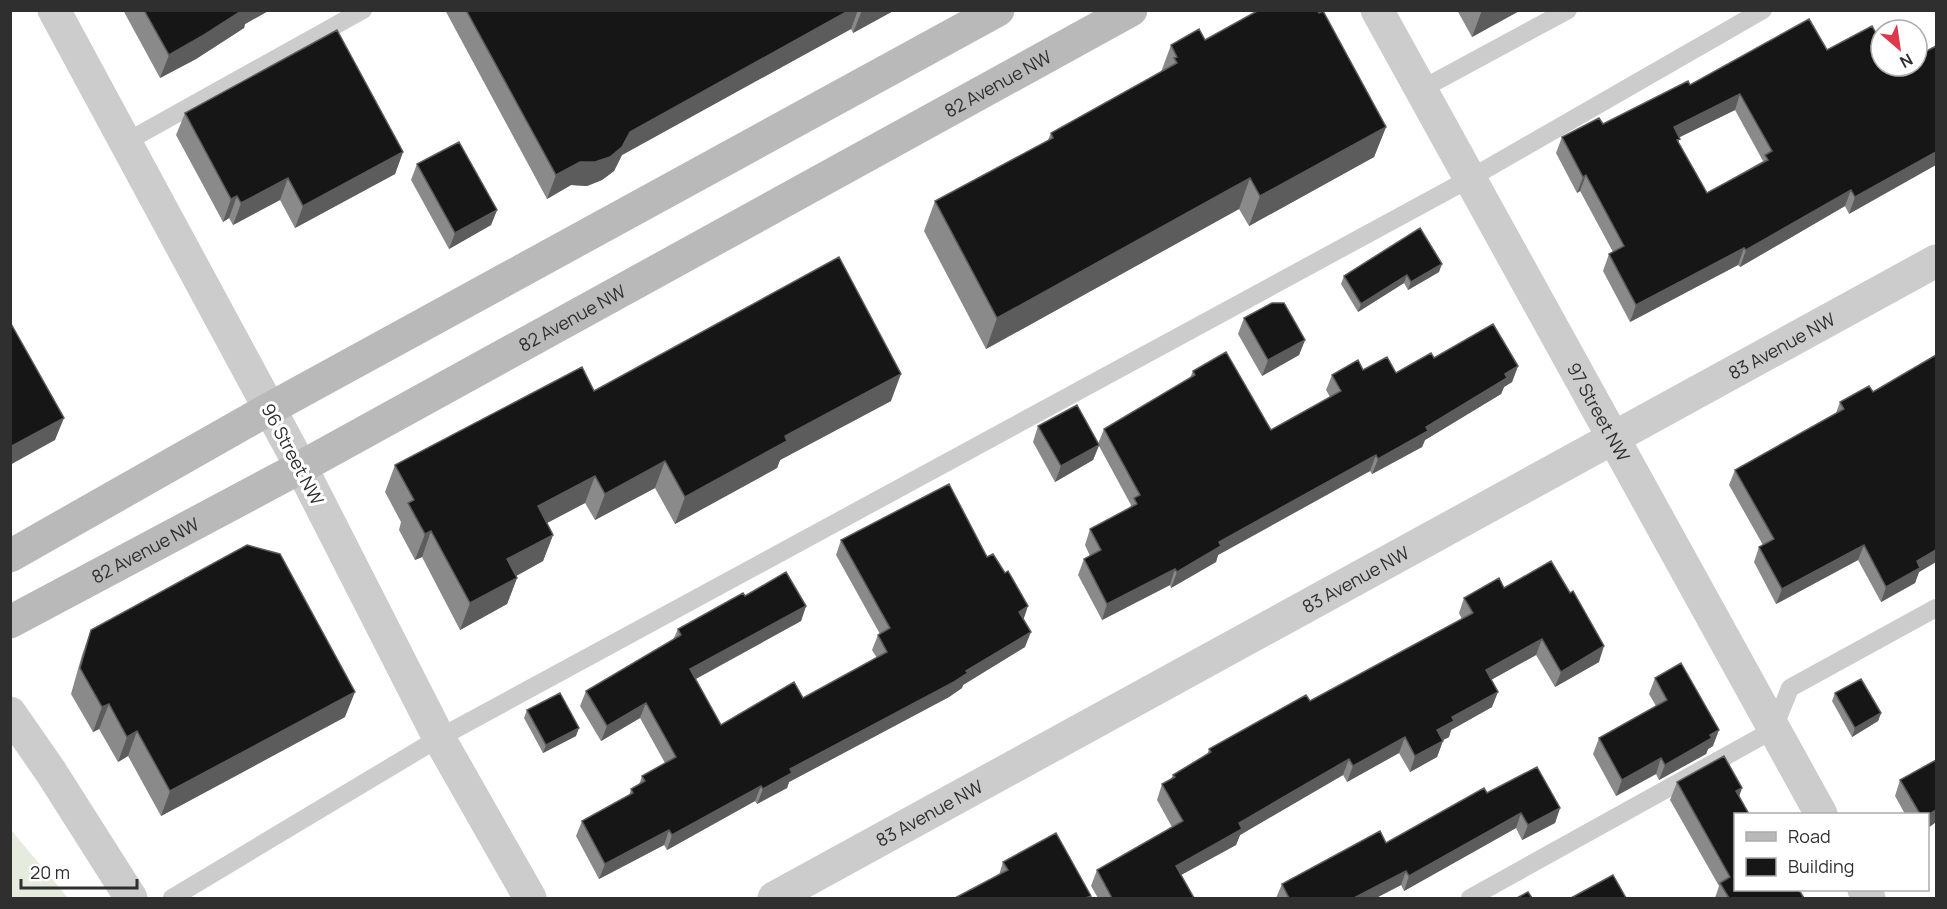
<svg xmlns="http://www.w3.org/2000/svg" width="1947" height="909" viewBox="0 0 1947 909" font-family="Manrope,sans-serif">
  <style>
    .green { fill: #e5ebdd }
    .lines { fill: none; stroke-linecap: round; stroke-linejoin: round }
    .service { stroke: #ccc; stroke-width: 18 }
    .minor { stroke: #ccc; stroke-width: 33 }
    .tertiary { stroke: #ccc; stroke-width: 33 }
    .secondary { stroke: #b9b9b9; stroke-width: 33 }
    .wall { fill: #8a8a8a; fill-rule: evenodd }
    .shaded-wall { fill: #5c5c5c }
    .building { fill: #161616; stroke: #5c5c5c; stroke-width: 1.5; fill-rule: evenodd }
    .labels { text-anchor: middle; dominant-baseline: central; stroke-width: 6; stroke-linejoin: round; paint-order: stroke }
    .street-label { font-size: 18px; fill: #2f2f2f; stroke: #fff }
  </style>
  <rect width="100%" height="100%" fill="#fff"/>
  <path class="green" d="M10 830H11L68 898H11Z"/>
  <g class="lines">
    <path class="service" d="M1420 90 1568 10
      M126 142 363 10
      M172 898 439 738 1469 179 1763 10
      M1470 898 1773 730 1790 688 1936 608"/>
    <g class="minor">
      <path id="s1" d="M1377 10 1821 814"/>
      <path d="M301 467 439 738 530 898"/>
      <path d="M10 713 51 772 131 898"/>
      <path d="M1864 890 1869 898"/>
      <path id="s2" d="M774 898 1936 261"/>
    </g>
    <path class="tertiary" d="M54 10 301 467"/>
    <g class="secondary">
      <path d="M10 556 269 409 998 10"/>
      <path id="s3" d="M10 622 301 467 1131 10"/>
    </g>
  </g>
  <path class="wall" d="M123 10H270L245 24 244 28 196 59 160 78Z
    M445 10H895L853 33 851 29 622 155 614 171 602 180 587 186 571 185 547 199Z
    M1457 10H1521L1472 37Z
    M1205 40 1386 127 1374 157 1249 226 1239 209 986 349 924 231 935 201 1048 140 1051 133 1161 72 1171 45Z
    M1827 50 1895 68 1917 66 1849 214 1845 206 1740 267 1738 265 1630 322 1603 271 1609 254 1613 252 1580 191 1577 193 1556 153 1562 137 1603 124 1690 85ZM1735 110 1763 161 1707 193 1679 143V137Z
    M185 113 403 152 395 174 295 228 280 200 233 225 229 218 223 222 176 135Z
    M417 164 497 210 491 225 449 249 411 180Z
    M1439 272 1408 290 1404 283 1358 312 1341 284 1344 276Z
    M1244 318 1305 340 1299 355 1262 376 1238 334Z
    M1936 355V562L1919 572 1915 583 1881 602 1858 560 1776 604 1754 562 1759 547 1763 545 1729 485 1735 470 1836 413 1840 402 1873 392Z
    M1434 358 1518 366 1512 382 1504 387 1501 394 1425 440 1422 447 1372 474 1370 471 1218 555 1216 562 1171 588 1170 585 1102 620 1078 575 1084 559 1090 556 1085 545 1090 529 1130 508 1131 505 1099 446 1093 460 1055 482 1033 442 1038 426 1098 444 1104 429 1190 378 1193 371 1271 430 1330 397 1326 390 1332 375 1363 370 1396 373Z
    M594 391 891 401 780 460 777 468 675 524 655 488 595 520 585 503 547 523 553 535 543 561 516 576 517 578 507 604 460 630 422 557 415 560 399 530 401 522 385 492 395 465Z
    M841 540 987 557 1023 620 1025 647 963 685 962 688 949 697 789 782 787 788 757 804 755 801 667 850 664 845 599 879 576 836 582 821 629 796 631 789 639 785 642 776 665 763 640 718 601 741 580 706 586 691 673 640 678 629 745 596 806 606 801 621 695 679 721 725 803 698 877 658 872 650 878 635 880 634 836 555Z
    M1504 588 1599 662 1555 687 1536 655 1491 680 1492 707 1451 730 1449 737 1443 740 1437 757 1410 772 1399 753 1347 782 1343 775 1240 835 1236 845 1181 875 1194 898H1098L1091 886 1097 870 1172 827 1157 800 1162 784 1171 779 1173 775 1207 755 1209 749 1310 701 1462 619 1459 613 1464 598Z
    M91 630 345 717 161 816 128 756 118 762 99 729 93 732 71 694 82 655Z
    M1655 678 1713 746 1708 749 1706 754 1659 780 1656 774 1616 796 1593 754 1599 738 1656 706 1649 694Z
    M1835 693 1881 713 1878 721 1852 737 1832 701Z
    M527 710 576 736 543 753 524 718Z
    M1936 760V822L1928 828V814H1905L1895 796 1900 780Z
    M1677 782 1739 796 1736 814 1804 898H1715L1719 886 1670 800Z
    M1487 793 1560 808 1555 823 1522 840 1516 828 1404 891 1401 885 1376 898H1276L1282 884 1386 843Z
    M1003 862 1091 896 1090 898H955L999 875Z"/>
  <path class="shaded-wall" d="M243 10H270L245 24 244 28 196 59 160 78 169 55Z
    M850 10H858L851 29 622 155 614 171 602 180 587 186 571 185 547 199 556 175 630 132Z
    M862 10H895L853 33Z
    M1482 10H1521L1472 37Z
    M1740 94 1735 110 1668 143 1674 127Z
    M1386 127 1374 157 1249 226 1260 196Z
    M403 152 395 174 295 228 303 206Z
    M1936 152V165L1849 214 1855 197Z
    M1586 175 1580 191 1577 193 1583 177Z
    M288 178 280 200 233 225 241 203Z
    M1250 178 1239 209 986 349 997 318Z
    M1851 190 1845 206 1740 267 1746 250Z
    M237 196 229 218 223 222 231 199Z
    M497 210 491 225 449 249 455 233Z
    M1744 248 1738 265 1630 322 1636 305Z
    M1442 264 1439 272 1408 290 1411 282Z
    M1407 275 1404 283 1358 312 1361 304Z
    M1305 340 1299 355 1262 376 1268 360Z
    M1518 366 1512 382 1504 387 1501 394 1425 440 1422 447 1372 474 1378 459Z
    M901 374 891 401 780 460 777 468 675 524 685 497 785 436Z
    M64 418 55 440 10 465V447Z
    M1099 445 1093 460 1055 482 1061 466Z
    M1376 455 1370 471 1218 555 1216 562 1171 588 1177 572 1219 542Z
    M665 461 655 488 595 520 605 494Z
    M595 476 585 503 528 533 538 506Z
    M431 531 422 557 415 560 425 534Z
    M553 535 543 561 498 586 507 559Z
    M1864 545 1858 560 1776 604 1782 589Z
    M1936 550V562L1919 572 1915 583 1881 602 1886 587 1917 561Z
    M1175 569 1170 585 1102 620 1107 604Z
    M517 578 507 604 460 630 470 603Z
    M806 606 801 621 685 685 690 669Z
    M1028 606 1023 621 1019 612Z
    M1031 632 1025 647 963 685 962 688 949 697 789 782 787 788 757 804 763 789 790 769 966 671Z
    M1542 639 1536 655 1480 686 1486 670Z
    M1604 646 1599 662 1555 687 1561 672Z
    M355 692 345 717 161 816 170 791Z
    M1498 692 1492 707 1451 730 1449 737 1431 746 1437 730 1452 717Z
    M646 703 640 718 601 741 607 726Z
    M109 704 99 729 93 732 102 707Z
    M1881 713 1878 721 1852 737 1855 728Z
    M579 728 576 736 543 753 546 745Z
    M1719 730 1713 746 1708 749 1706 754 1659 780 1665 765Z
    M137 731 128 756 118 762 127 737Z
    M1405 737 1399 753 1347 782 1353 766Z
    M1443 741 1437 757 1410 772 1415 756Z
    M1661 758 1656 774 1616 796 1622 780Z
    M1349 759 1343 775 1240 835 1236 845 1170 881 1176 866 1239 823Z
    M761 786 755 801 667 850 672 835Z
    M1742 788 1736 806V791Z
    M1560 808 1555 823 1522 840 1528 825Z
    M1936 810V822L1928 828V815Z
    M1521 813 1516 828 1404 891 1409 876Z
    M669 830 664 845 599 879 605 864Z
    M1406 871 1401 885 1376 898H1354Z"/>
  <path class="building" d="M144 10H243L204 35 169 55Z
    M466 10H850L630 132 622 147 610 157 595 162H580L556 175Z
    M1259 10H1317L1319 13 1323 11 1386 127 1260 196 1250 178 997 318 935 201 1053 138 1051 133 1177 63 1174 58 1177 57 1171 45 1199 29 1205 40Z
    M1809 19 1827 50 1872 26 1881 42V66H1894L1895 68 1899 66H1917V56L1936 46V152L1855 197 1851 190 1746 250 1744 248 1636 305 1609 254 1624 246 1586 175 1583 177 1562 137 1599 118 1603 124 1688 81 1690 85ZM1740 94 1772 151 1765 155 1768 160 1707 193 1677 140 1680 139 1674 127Z
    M337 30 403 152 303 206 288 178 241 203 237 196 231 199 185 113Z
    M459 142 497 210 455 233 417 164Z
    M1420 228 1442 264 1411 282 1407 275 1361 304 1344 276Z
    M839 257 901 374 785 436 787 441 685 497 665 461 605 494 595 476 538 506 553 535 507 559 517 578 470 603 431 531 425 534 408 503 414 500 395 465 582 367 594 391Z
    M1272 303H1284L1305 340 1268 360 1244 318Z
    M10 322 64 418 10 447Z
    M1493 324 1518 366 1505 374 1507 378 1426 427 1428 431 1378 459 1376 455 1219 542 1221 546 1177 572 1175 569 1107 604 1084 559 1101 550 1090 529 1137 504 1134 498 1140 495 1104 429 1195 375 1193 371 1226 352 1271 430 1341 391 1332 375 1358 360 1363 370 1387 357 1396 373 1431 353 1434 358Z
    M1936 355V550L1917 561 1920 568 1886 587 1864 545 1782 589 1759 547 1774 539 1735 470 1844 409 1840 402 1869 386 1873 392Z
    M1077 405 1099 445 1061 466 1038 426Z
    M949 484 987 557 993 554 1005 573 1008 571 1028 606 1019 612 1031 632 966 671 968 673 954 682 790 769 792 773 763 789 761 786 672 835 669 830 605 864 582 821 633 793 631 789 645 781 642 776 676 757 646 703 607 726 586 691 681 635 678 629 743 593 745 596 786 572 806 606 690 669 721 725 794 682 803 698 887 652 878 635 890 628 841 540Z
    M247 545 280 554 355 692 170 791 137 731 127 737 109 704 102 707 80 668 91 630Z
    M1551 561 1570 593 1573 591 1604 646 1561 672 1542 639 1486 670 1498 692 1452 717 1454 721 1437 730 1443 741 1415 756 1405 737 1353 766 1349 759 1239 823 1242 829 1176 866 1194 898H1112L1097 870 1183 821 1162 784 1175 777 1173 775 1211 752 1209 749 1306 695 1310 701 1473 613 1464 598 1499 578 1504 588Z
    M1681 663 1719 730 1710 735 1712 738 1665 765 1661 758 1622 780 1599 738 1667 700 1655 678Z
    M1861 679 1881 713 1855 728 1835 693Z
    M560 693 579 728 546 745 527 710Z
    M1724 756 1742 788 1736 791 1749 814H1736V890H1799L1804 898H1729L1720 883 1730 877 1677 782Z
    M1936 760V810L1928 815 1920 814 1900 780Z
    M1537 767 1560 808 1528 825 1521 813 1409 876 1406 871 1354 898H1289L1282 884 1380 831 1386 843 1484 788 1487 793Z
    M1056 833 1091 896 1086 898H955L1008 870 1003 862Z
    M1613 875 1626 898H1571Z
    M1528 892 1532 898H1517Z"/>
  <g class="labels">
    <g class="street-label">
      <text stroke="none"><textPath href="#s3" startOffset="1125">82 Avenue NW</textPath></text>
      <text stroke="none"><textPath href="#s3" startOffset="639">82 Avenue NW</textPath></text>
      <text stroke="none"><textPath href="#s2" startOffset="1149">83 Avenue NW</textPath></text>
      <text stroke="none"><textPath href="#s1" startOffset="459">97 Street NW</textPath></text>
      <text transform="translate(293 454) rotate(62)">96 Street NW</text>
      <text stroke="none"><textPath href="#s3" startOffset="153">82 Avenue NW</textPath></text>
      <text stroke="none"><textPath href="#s2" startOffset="663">83 Avenue NW</textPath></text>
      <text stroke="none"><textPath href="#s2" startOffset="177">83 Avenue NW</textPath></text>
    </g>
  </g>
  <rect width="1947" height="909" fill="none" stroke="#2f2f2f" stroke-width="24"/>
  <rect x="1734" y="813" width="195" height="78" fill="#ffffff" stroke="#acacac" stroke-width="1.5"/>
  <rect x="1746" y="832" width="30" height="9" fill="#b9b9b9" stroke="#acacac" stroke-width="1.5"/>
  <text x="1788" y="843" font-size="18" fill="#2f2f2f">Road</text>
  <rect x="1746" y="858" width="30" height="18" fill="#161616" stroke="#acacac" stroke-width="1.5"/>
  <text x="1788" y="873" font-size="18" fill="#2f2f2f">Building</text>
  <g transform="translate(1899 48) rotate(151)"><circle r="28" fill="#ffffff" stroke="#acacac" stroke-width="1.5"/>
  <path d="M0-4.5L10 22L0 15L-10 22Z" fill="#dd394a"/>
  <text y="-9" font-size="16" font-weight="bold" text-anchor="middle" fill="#2f2f2f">N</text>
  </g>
  <path d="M21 879v9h116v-9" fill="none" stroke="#2f2f2f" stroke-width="3"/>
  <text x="30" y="879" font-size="18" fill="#2f2f2f" stroke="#ffffff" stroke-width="4.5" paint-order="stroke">20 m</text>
</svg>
